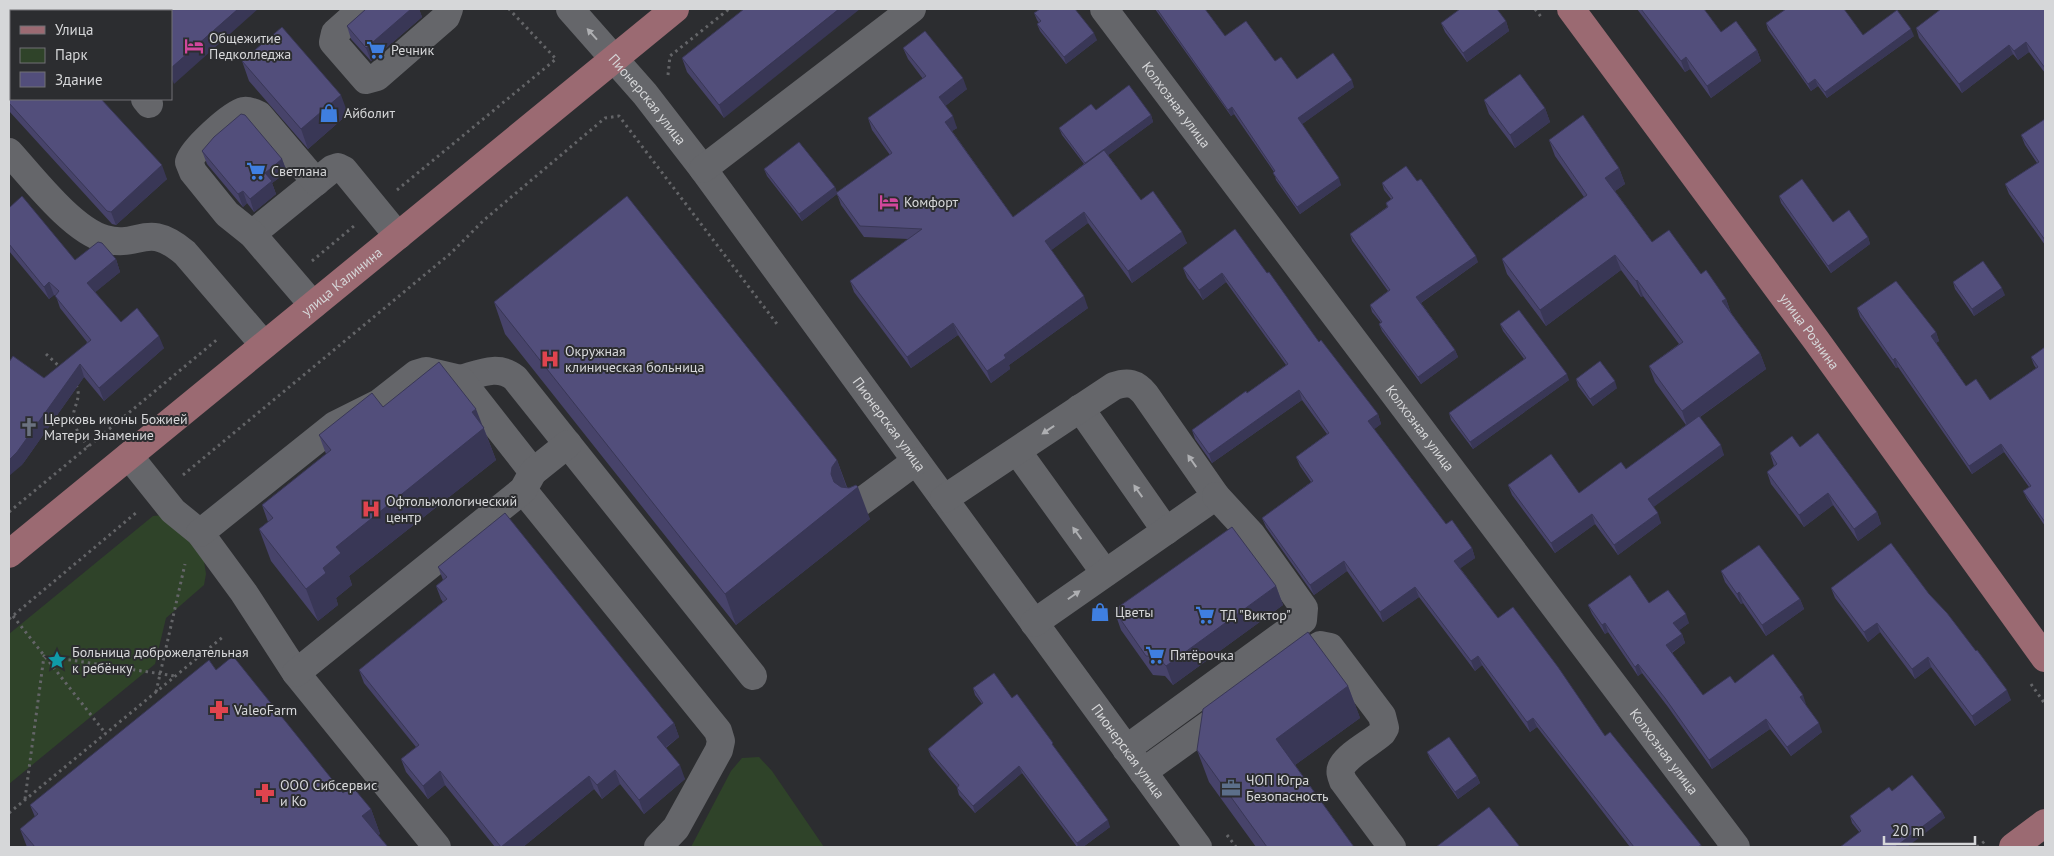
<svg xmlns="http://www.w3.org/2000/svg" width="2054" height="856" viewBox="0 0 2054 856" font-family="'PT Sans',sans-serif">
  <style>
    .green { fill: #2f4329 }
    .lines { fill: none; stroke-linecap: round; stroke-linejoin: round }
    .path { stroke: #646568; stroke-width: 3; stroke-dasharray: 2.5 4; stroke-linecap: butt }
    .minor { stroke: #65666a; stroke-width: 28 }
    .major { stroke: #9b6a72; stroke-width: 28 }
    .wall { fill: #47436a }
    .shaded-wall { fill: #393756 }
    .building { fill: #524e7b; stroke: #393756 }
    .oneway { fill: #aeafb2 }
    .labels { text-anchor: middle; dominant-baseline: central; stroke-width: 4; stroke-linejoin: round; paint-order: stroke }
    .poi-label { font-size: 14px; fill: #d6d7d9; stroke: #2c2d30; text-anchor: start }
    .street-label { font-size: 14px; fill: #d6d7d9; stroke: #2c2d30 }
  </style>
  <rect width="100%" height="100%" fill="#2c2d30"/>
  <path class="green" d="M164 515 180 529 204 561 206 574 204 585 166 618 155 664 9 784V634L153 516Z
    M759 757 772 771 824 847H691L731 771 742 758Z"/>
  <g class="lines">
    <path class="path" d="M1535 9 1542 18
      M668 75 670 56 729 9
      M397 190 556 59 509 9
      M312 261 354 226
      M46 354 60 367
      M76 385C82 397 74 405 73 417 73 428 83 438 88 447
      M183 475 451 253 484 220 605 118 619 116 777 324
      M9 512 219 338
      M13 616 106 734
      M9 619 137 512
      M2031 684 2045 704
      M156 692 185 564
      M25 799 44 656 175 676
      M9 813 224 636
      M1227 835 1236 847
      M1977 847 1985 841"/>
    <g class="minor">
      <path d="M66 9 68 11"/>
      <path d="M362 9 335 33 333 42 366 80 377 77 446 17 449 9"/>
      <path id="s1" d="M570 9 645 94 703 169 1198 847"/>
      <path id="s2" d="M1104 9 1736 847"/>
      <path d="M101 11 103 9"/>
      <path d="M145 99 149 104"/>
      <path d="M9 152C32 177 72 230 105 239 140 249 146 220 185 253L264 345"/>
      <path d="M703 169 912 9"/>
      <path d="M252 234 332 169 338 167 344 170 398 236"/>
      <path d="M313 305 252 234 227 214 193 172 189 162C192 150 231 114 244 111 249 110 255 113 259 115L316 182"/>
      <path d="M460 379C479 374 498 364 515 378L753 676"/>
      <path d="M1080 408 1166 531"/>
      <path d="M1017 451 1105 573"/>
      <path d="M129 456 173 511 200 533 244 593 296 673 437 847"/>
      <path d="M523 490 718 731 721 741 719 750 676 828 658 847"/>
      <path d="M944 499 1114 386C1128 381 1136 383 1145 394L1216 496 1034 623"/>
      <path d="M858 504 916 461"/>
      <path d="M200 533 335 425 379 403 416 374 426 371 460 379 533 472"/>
      <path d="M1288 668 1320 645 1330 647 1382 716 1385 728 1382 733C1371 743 1350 753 1342 766 1339 771 1341 776 1343 781L1392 847"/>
      <path d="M296 673 523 490 533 472 568 444"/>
      <path d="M1126 749 1303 620 1304 608 1252 535 1216 496"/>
      <path d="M1143 772 1229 710"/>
    </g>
    <g class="major">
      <path id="s3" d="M1571 9 1816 340 2045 658"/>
      <path id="s4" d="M9 554 675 9"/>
      <path d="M2013 847 2045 823"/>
    </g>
  </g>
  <path class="wall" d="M9 9 167 179 116 225 112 224 9 111Z
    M366 9H419L422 17 371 61 351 39 347 26Z
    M744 9 724 118 687 72 682 58Z
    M1155 9H1205L1225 36 1275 61 1297 79 1354 87 1302 124 1341 185 1300 214 1276 180 1274 172 1234 114 1231 116Z
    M1637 9H1704L1721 32 1757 50 1761 61 1711 98 1690 69 1685 72Z
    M2045 9V73L2029 52 2018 60 2013 54 1962 93 1919 38 1916 28Z
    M1034 13 1097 40 1066 64 1040 31 1037 24 1039 23 1037 20Z
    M1506 21 1509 31 1467 62 1445 32 1441 23Z
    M1766 23 1863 35 1914 36 1827 98 1818 86 1811 91 1768 30Z
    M903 48 967 89 945 106 957 128 952 131 1013 217 1084 164 1062 135 1059 128 1096 110 1151 115 1153 122 1108 155 1141 200 1187 243 1132 283 1088 223 1051 250 1088 308 1009 365 1010 369 991 383 958 335 911 368 854 292 850 281 908 239 864 237 841 205 837 194 802 221 767 176 764 169 835 187 837 193 890 155 872 130 868 118 923 79 908 59Z
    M242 61 348 114 308 149 249 81Z
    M1484 100 1545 108 1550 122 1515 148 1489 114Z
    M2045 119V245L2009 194 2005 184 2037 163 2025 145 2021 135Z
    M1549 140 1619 168 1625 184 1615 191 1652 242 1701 274 1726 299 1731 313 1760 353 1766 369 1700 417 1724 455 1653 507 1661 523 1618 555 1595 524 1555 553 1512 495 1508 485 1579 493 1626 469 1686 425 1655 382 1649 366 1679 344 1643 296 1641 297 1621 270 1546 326 1507 274 1502 259 1584 197 1555 156Z
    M202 151 282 159 287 172 272 183 276 194 254 212 247 203 243 207 207 164Z
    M1382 183 1478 262 1421 303 1455 350 1458 357 1421 384 1382 331 1379 324 1381 323 1372 312 1370 305 1388 291 1352 241 1350 234 1387 207 1386 203 1391 199 1384 190Z
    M1779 196 1833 222 1868 237 1870 244 1831 273 1781 203Z
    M9 208 75 260 116 259 120 272 95 292 121 322 164 348 104 401 84 377 22 465 87 342 60 308 56 296 54 295 49 299 9 251Z
    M1183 268 1267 273 1319 342 1378 414 1381 424 1374 429 1446 524 1472 548 1475 558 1460 568 1498 618 1605 736 1701 845 1702 847H1630L1537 727 1530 732 1482 665 1475 671 1419 597 1383 622 1347 571 1314 595 1266 527 1262 518 1311 482 1300 466 1296 457 1327 434 1302 400 1212 463 1195 439 1192 430 1247 393 1286 365 1226 282 1203 300 1187 278Z
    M1953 282 2005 295 1974 316 1955 289Z
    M494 302 837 460 847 487 870 519 736 625 505 334Z
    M1857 308 1936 332 1939 341 1936 343 1966 386 1990 400 2036 368 2034 365 2031 357 2045 347V526L2027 499 2023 491 2029 487 2004 452 1972 474 1898 367 1896 368 1860 317Z
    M1500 324 1569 380 1473 449 1451 420 1449 413 1524 359 1503 331Z
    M1576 379 1617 388 1593 406 1578 386Z
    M383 407 483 426 496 460 349 576 352 585 336 598 338 605 318 621 271 561 259 529 268 522 262 505 326 454 319 435Z
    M1800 447 1877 512 1881 524 1858 541 1833 505 1804 527 1771 484 1767 472 1774 466 1770 453Z
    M438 567 674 723 679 737 666 748 685 779 644 814 620 784 602 799 594 789 523 847H495L445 785 428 799 406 772 401 759 416 747 364 683 359 670 443 602 441 599 436 586 443 580Z
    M1721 571 1800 599 1804 609 1766 636 1743 603 1741 604 1725 582Z
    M1276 586 1283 605 1173 685 1165 676 1153 675 1121 630 1114 610Z
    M1831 588 1929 594 2011 700 1975 726 1931 667 1915 679 1880 632 1868 642 1835 598Z
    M1649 603 1689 623 1679 630 1682 634 1685 643 1672 653 1703 695 1735 683 1806 704H1805L1822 732 1791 756 1770 729 1712 769 1668 707 1642 673 1638 676 1608 632 1605 634 1592 614 1588 605Z
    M216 670 343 793 371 809 380 834 378 835 388 847H27L20 829 35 817 30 805Z
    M1348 686 1360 718 1295 765 1354 847H1256L1209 782 1197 750Z
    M973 688 1012 698 1056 750 1110 827 1083 847H1077L1022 773 975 813 959 795 957 788V787L931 756 928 749 982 704 975 695Z
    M1427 752 1477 776 1480 783 1458 799 1430 759Z
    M1892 791 1942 812 1945 818 1860 833 1852 823 1850 816Z"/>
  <path class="shaded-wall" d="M238 9H258L174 84 171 77V68Z
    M411 9H419L422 17 371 61 366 48Z
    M839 9H860L724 118 719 105Z
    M1506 21 1509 31 1467 62 1463 53Z
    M1911 29 1914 36 1827 98 1825 92Z
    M1094 33 1097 40 1066 64 1064 57Z
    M2026 42 2029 52 2018 60 2014 51Z
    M2009 45 2013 54 1962 93 1959 84Z
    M1757 50 1761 61 1711 98 1707 86Z
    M1686 57 1690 69 1685 72 1681 61Z
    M963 78 967 89 943 108 939 97Z
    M1815 79 1818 86 1811 91 1808 84Z
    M1352 80 1354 87 1301 125 1298 118Z
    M341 95 348 114 308 149 301 129Z
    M1232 107 1234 114 1231 116 1228 110Z
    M1545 108 1550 122 1515 148 1510 135Z
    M1151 115 1153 122 1088 170 1085 163Z
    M953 116 957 128 949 133 945 122Z
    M282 159 287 172 272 183 276 194 254 212 250 199 265 173Z
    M162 165 167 179 116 225 111 212Z
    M1619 168 1625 184 1611 194 1605 178Z
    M1339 178 1341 185 1300 214 1297 207Z
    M835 187 837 194 802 221 799 214Z
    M243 191 247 203 243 207 238 194Z
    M1084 212 1088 223 1049 252 1045 241Z
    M1182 232 1187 243 1132 283 1128 271Z
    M1868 237 1870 244 1831 273 1828 266Z
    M1615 255 1621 270 1546 326 1540 310Z
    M1476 256 1478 262 1419 304 1416 297Z
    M116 259 120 272 92 295 87 283Z
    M1222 273 1226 282 1203 300 1199 290Z
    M1637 280 1643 296 1641 297 1636 281Z
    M49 282 54 295 49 299 44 287Z
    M2002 288 2005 295 1974 316 1972 309Z
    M1084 296 1088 308 1009 365 1010 369 991 383 987 371 1004 355Z
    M1726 299 1731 314 1722 301Z
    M953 323 958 335 911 368 907 357Z
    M1936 332 1939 341 1934 344 1931 336Z
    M159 336 164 348 104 401 99 388Z
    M1455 350 1458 357 1421 384 1418 377Z
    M1760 353 1766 369 1687 426 1682 411Z
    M1895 358 1898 367 1896 368 1893 360Z
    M80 364 84 377 22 465 9 476V460Z
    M1567 374 1569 380 1473 449 1470 442Z
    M1615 381 1617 388 1593 406 1590 399Z
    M1299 390 1302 400 1212 463 1209 454Z
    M476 409 496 460 349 576 352 585 336 598 338 605 318 621 306 589 323 568 336 547 472 412Z
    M1378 414 1381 424 1372 431 1368 421Z
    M2001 444 2004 452 1972 474 1969 466Z
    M1721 445 1724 455 1651 509 1648 499Z
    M837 460 848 492 858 487 870 519 736 625 725 594 831 474 832 467Z
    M1828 493 1833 505 1804 527 1799 515Z
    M1877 512 1881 524 1858 541 1854 529Z
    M1658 513 1661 523 1618 555 1614 545Z
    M1592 514 1595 524 1555 553 1551 543Z
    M1472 548 1475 558 1458 570 1454 561Z
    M1344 561 1347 571 1314 595 1310 585Z
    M1276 586 1283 605 1173 685 1166 666Z
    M1415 587 1419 597 1383 622 1380 612Z
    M1739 592 1743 603 1741 604 1737 594Z
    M1800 599 1804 609 1766 636 1762 625Z
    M1686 614 1689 623 1677 632 1673 623Z
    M1605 623 1608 632 1605 634 1602 625Z
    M1877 623 1880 632 1868 642 1864 632Z
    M1682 634 1685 643 1669 654 1666 645Z
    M1478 656 1482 665 1475 671 1471 661Z
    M1928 657 1931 667 1915 679 1912 669Z
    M1638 664 1642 673 1638 676 1635 667Z
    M1348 686 1360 718 1288 770 1276 739Z
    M2007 690 2011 700 1975 726 1972 716Z
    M1803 695 1806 704 1803 706 1800 697Z
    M1533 718 1537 727 1530 732 1527 722Z
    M1766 719 1770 729 1712 769 1709 760Z
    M674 723 679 737 662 750 657 737Z
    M1819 723 1822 732 1791 756 1787 747Z
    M680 765 685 779 644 814 639 800Z
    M1019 766 1022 773 975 813 973 806Z
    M615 770 620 784 602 799 597 785Z
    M440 771 445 785 428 799 423 786Z
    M589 776 594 789 523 847H501Z
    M1477 776 1480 783 1458 799 1455 792Z
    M371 809 380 834 371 841 362 816Z
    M1942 812 1945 818 1907 847H1895Z
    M1108 820 1110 827 1083 847H1078L1077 843Z"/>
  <path class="building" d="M9 9H18L21 11H11V99H101L162 165 111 212 107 211 9 103Z
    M144 9H238L171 68V11H141Z
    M366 9H411L366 48 347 26Z
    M744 9H839L719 105 682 58Z
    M1040 9H1075L1094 33 1064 57 1037 24 1041 21 1034 13Z
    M1157 9H1205L1225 36 1246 21 1275 61 1281 57 1297 79 1333 53 1352 80 1298 118 1339 178 1297 207 1273 173 1275 171 1232 107 1228 110Z
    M1460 9H1497L1506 21 1463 53 1441 23Z
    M1641 9H1704L1721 32 1736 21 1757 50 1707 86 1686 57 1681 61Z
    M1786 9H1844L1863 35 1897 10 1911 29 1825 92 1815 79 1808 84 1766 23Z
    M1941 9H2045V68L2026 42 2014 51 2009 45 1959 84 1916 28Z
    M282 27 341 95 301 129 242 61Z
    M925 31 963 78 939 97 953 116 945 122 1013 217 1104 150 1141 200 1153 191 1182 232 1128 271 1084 212 1045 241 1084 296 1004 355 1006 358 987 371 953 323 907 357 850 281 922 229 860 226 836 193 892 153 868 118 926 76 903 48Z
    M1520 74 1545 108 1510 135 1484 100Z
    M1129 85 1151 115 1085 163 1059 128 1091 104 1096 110Z
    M241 114 245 115 282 159 265 173 272 181 250 199 243 191 238 194 202 151 214 137Z
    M1583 115 1619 168 1605 178 1652 242 1669 230 1701 274 1706 270 1726 299 1722 301 1760 353 1682 411 1649 366 1683 342 1637 280 1636 281 1615 255 1540 310 1502 259 1587 195 1549 140Z
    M2045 119V240L2005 184 2039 162 2021 135Z
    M799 142 835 187 799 214 764 169Z
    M1406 166 1417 181 1421 179 1476 256 1416 297 1455 350 1418 377 1379 324 1382 322 1370 305 1390 290 1350 234 1388 207 1386 203 1393 198 1382 183Z
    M1802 179 1833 222 1849 210 1868 237 1828 266 1779 196Z
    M22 196 75 260 98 242 102 243 116 259 87 283 121 322 137 308 159 336 99 388 80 364 17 452 9 460V362L13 356 44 378 91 340 55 296 59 291 49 282 44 287 9 244V208Z
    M627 196 837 460 832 467 831 474 834 482 841 487 849 488 856 485 858 487 725 594 494 302Z
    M1235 229 1267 273 1269 272 1319 342 1321 340 1378 414 1368 421 1446 524 1452 520 1472 548 1454 561 1498 618 1513 607 1558 667 1605 736 1610 732 1701 845 1698 847H1634L1533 718 1527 722 1478 656 1471 661 1415 587 1380 612 1344 561 1310 585 1262 518 1313 481 1296 457 1329 433 1299 390 1209 454 1192 430 1246 391 1247 393 1288 364 1222 273 1199 290 1183 268Z
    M1983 261 2002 288 1972 309 1953 282Z
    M1896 281 1936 332 1931 336 1966 386 1976 379 1990 400 2038 367 2031 357 2045 347V522L2023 491 2031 486 2001 444 1969 466 1895 358 1893 360 1857 308Z
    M1519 310 1567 374 1470 442 1449 413 1526 358 1500 324Z
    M1600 361 1615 381 1590 399 1576 379Z
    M439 362 476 409 472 412 484 428 336 547 341 553 323 568 326 573 306 589 259 529 273 518 262 505 331 450 319 435 372 393 383 407Z
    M1699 416 1721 445 1648 499 1658 513 1614 545 1592 514 1551 543 1508 485 1551 454 1579 493 1621 462 1626 469Z
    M1818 433 1877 512 1854 529 1828 493 1799 515 1767 472 1777 464 1770 453 1792 436 1800 447Z
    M505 513 674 723 657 737 680 765 639 800 615 770 597 785 589 776 501 847 440 771 423 786 401 759 419 745 359 670 447 599 436 586 447 577 438 567Z
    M1232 527 1276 586 1166 666 1158 657 1146 656 1114 610Z
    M1891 543 1929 594 1947 613 1976 651 1977 650 2007 690 1972 716 1928 657 1912 669 1877 623 1864 632 1831 588Z
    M1759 545 1800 599 1762 625 1739 592 1737 594 1721 571Z
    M1630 575 1649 603 1668 590 1686 614 1673 623 1682 634 1666 645 1703 695 1730 676 1735 683 1773 654 1803 695 1800 697 1819 723 1787 747 1766 719 1709 760 1665 698 1638 664 1635 667 1605 623 1602 625 1588 605Z
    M1308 632 1348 686 1276 739 1354 847H1267L1197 750 1203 709Z
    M233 656 343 793 352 786 371 809 362 816 388 847H35L20 829 38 814 30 805 209 660 216 670Z
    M994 673 1012 698 1017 694 1053 743 1052 744 1108 820 1077 843 1019 766 973 806 957 788 959 785 928 749 983 703 973 688Z
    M1449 737 1477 776 1455 792 1427 752Z
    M1912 775 1942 812 1895 847H1840L1861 831 1850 816 1889 787 1892 791Z
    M1489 807 1520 847H1436Z"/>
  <defs><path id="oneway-solid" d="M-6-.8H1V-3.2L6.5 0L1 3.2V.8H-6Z" transform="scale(1.25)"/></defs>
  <g class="oneway">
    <use href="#oneway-solid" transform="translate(592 34) rotate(-132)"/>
    <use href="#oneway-solid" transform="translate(1048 430) rotate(146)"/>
    <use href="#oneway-solid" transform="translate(1192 461) rotate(-125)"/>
    <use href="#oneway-solid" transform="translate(1138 491) rotate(-125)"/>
    <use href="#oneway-solid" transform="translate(1077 533) rotate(-126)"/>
    <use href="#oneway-solid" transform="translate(1074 595) rotate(-35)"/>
  </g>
  <defs>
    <g id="hotel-bare" transform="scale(1.5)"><path d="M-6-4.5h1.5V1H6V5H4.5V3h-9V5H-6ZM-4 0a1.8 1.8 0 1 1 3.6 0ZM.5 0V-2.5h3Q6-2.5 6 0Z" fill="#d1479c" stroke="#2c2d30" stroke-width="2.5" paint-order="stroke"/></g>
    <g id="supermarket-bare" transform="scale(1.5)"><path d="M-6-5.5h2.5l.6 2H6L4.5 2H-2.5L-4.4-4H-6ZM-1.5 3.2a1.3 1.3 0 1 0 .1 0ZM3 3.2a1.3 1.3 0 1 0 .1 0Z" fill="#3f7fe0" stroke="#2c2d30" stroke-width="2.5" paint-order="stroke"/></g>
    <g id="shop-bare" transform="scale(1.5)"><path d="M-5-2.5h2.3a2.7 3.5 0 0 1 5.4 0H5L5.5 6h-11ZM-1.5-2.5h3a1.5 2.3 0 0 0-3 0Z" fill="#3f7fe0" stroke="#2c2d30" stroke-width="2.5" paint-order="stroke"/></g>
    <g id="hospital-bare" transform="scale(1.5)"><path d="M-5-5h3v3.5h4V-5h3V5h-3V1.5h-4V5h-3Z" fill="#e0444e" stroke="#2c2d30" stroke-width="2.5" paint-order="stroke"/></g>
    <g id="church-bare" transform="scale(1.5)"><path d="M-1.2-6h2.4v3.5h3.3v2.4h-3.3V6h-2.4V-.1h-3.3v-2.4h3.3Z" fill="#6b7280" stroke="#2c2d30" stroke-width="2.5" paint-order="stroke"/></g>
    <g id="sight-bare" transform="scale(1.5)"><path d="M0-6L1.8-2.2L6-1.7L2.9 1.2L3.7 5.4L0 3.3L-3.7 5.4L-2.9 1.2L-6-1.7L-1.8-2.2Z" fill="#0f9aa8" stroke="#2c2d30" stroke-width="2.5" paint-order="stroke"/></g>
    <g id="pharmacy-bare" transform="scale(1.5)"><path d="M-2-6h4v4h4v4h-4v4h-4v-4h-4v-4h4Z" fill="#e0444e" stroke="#2c2d30" stroke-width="2.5" paint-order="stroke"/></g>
    <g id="office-bare" transform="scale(1.5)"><path d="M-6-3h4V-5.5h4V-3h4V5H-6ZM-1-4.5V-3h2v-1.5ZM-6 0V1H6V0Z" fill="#5c6f8a" stroke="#2c2d30" stroke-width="2.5" paint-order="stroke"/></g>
  </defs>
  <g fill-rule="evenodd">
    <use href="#hotel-bare" x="194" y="46"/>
    <use href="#supermarket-bare" x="376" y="50"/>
    <use href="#shop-bare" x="329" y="113"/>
    <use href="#supermarket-bare" x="256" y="171"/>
    <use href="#hotel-bare" x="889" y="202"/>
    <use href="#hospital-bare" x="550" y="359"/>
    <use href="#church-bare" x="29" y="427"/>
    <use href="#hospital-bare" x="371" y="509"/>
    <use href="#shop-bare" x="1100" y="612"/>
    <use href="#supermarket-bare" x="1205" y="615"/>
    <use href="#supermarket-bare" x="1155" y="655"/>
    <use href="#sight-bare" x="57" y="660"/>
    <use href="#pharmacy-bare" x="219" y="710"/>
    <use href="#office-bare" x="1231" y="788"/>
    <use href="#pharmacy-bare" x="265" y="793"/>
  </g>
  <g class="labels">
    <g class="poi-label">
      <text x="209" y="38">Общежитие<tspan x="209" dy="16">Педколледжа</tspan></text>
      <text x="391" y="50">Речник</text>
      <text x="344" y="113">Айболит</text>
      <text x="271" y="171">Светлана</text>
      <text x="904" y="202">Комфорт</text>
      <text x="565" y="351">Окружная<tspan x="565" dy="16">клиническая больница</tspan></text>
      <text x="44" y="419">Церковь иконы Божией<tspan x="44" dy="16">Матери Знамение</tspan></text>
      <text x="386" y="501">Офтольмологический<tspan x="386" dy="16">центр</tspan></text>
      <text x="1115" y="612">Цветы</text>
      <text x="1220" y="615">ТД "Виктор"</text>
      <text x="72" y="652">Больница доброжелательная<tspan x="72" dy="16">к ребёнку</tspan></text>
      <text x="1170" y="655">Пятёрочка</text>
      <text x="234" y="710">ValeoFarm</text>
      <text x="1246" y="780">ЧОП Югра<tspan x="1246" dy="16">Безопасность</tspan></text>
      <text x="280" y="785">ООО Сибсервис<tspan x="280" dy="16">и Ко</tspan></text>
    </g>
    <g class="street-label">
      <text stroke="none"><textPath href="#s1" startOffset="119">Пионерская улица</textPath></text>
      <text stroke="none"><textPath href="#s2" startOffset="120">Колхозная улица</textPath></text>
      <text stroke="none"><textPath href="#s4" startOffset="430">улица Калинина</textPath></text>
      <text stroke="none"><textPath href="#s3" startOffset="401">улица Рознина</textPath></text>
      <text stroke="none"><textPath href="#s1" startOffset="524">Пионерская улица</textPath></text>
      <text stroke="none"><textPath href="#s2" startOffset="525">Колхозная улица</textPath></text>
      <text stroke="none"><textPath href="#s1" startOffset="929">Пионерская улица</textPath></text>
      <text stroke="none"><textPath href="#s2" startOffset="930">Колхозная улица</textPath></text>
    </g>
  </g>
  <rect width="2054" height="856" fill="none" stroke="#d6d7d9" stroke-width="20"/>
  <rect x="10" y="10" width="162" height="90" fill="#2c2d30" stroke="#707174"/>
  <rect x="20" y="26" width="25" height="8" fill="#9b6a72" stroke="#707174"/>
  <text x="55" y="35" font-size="15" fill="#d6d7d9">Улица</text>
  <rect x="20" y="48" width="25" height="15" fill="#2f4329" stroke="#707174"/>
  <text x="55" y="60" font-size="15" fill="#d6d7d9">Парк</text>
  <rect x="20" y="72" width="25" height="15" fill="#524e7b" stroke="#707174"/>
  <text x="55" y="85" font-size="15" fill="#d6d7d9">Здание</text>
  <path d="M1884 836v8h91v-8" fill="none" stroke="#d6d7d9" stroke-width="2.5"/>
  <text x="1892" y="836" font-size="15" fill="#d6d7d9" stroke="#2c2d30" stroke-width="4" paint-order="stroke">20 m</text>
</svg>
